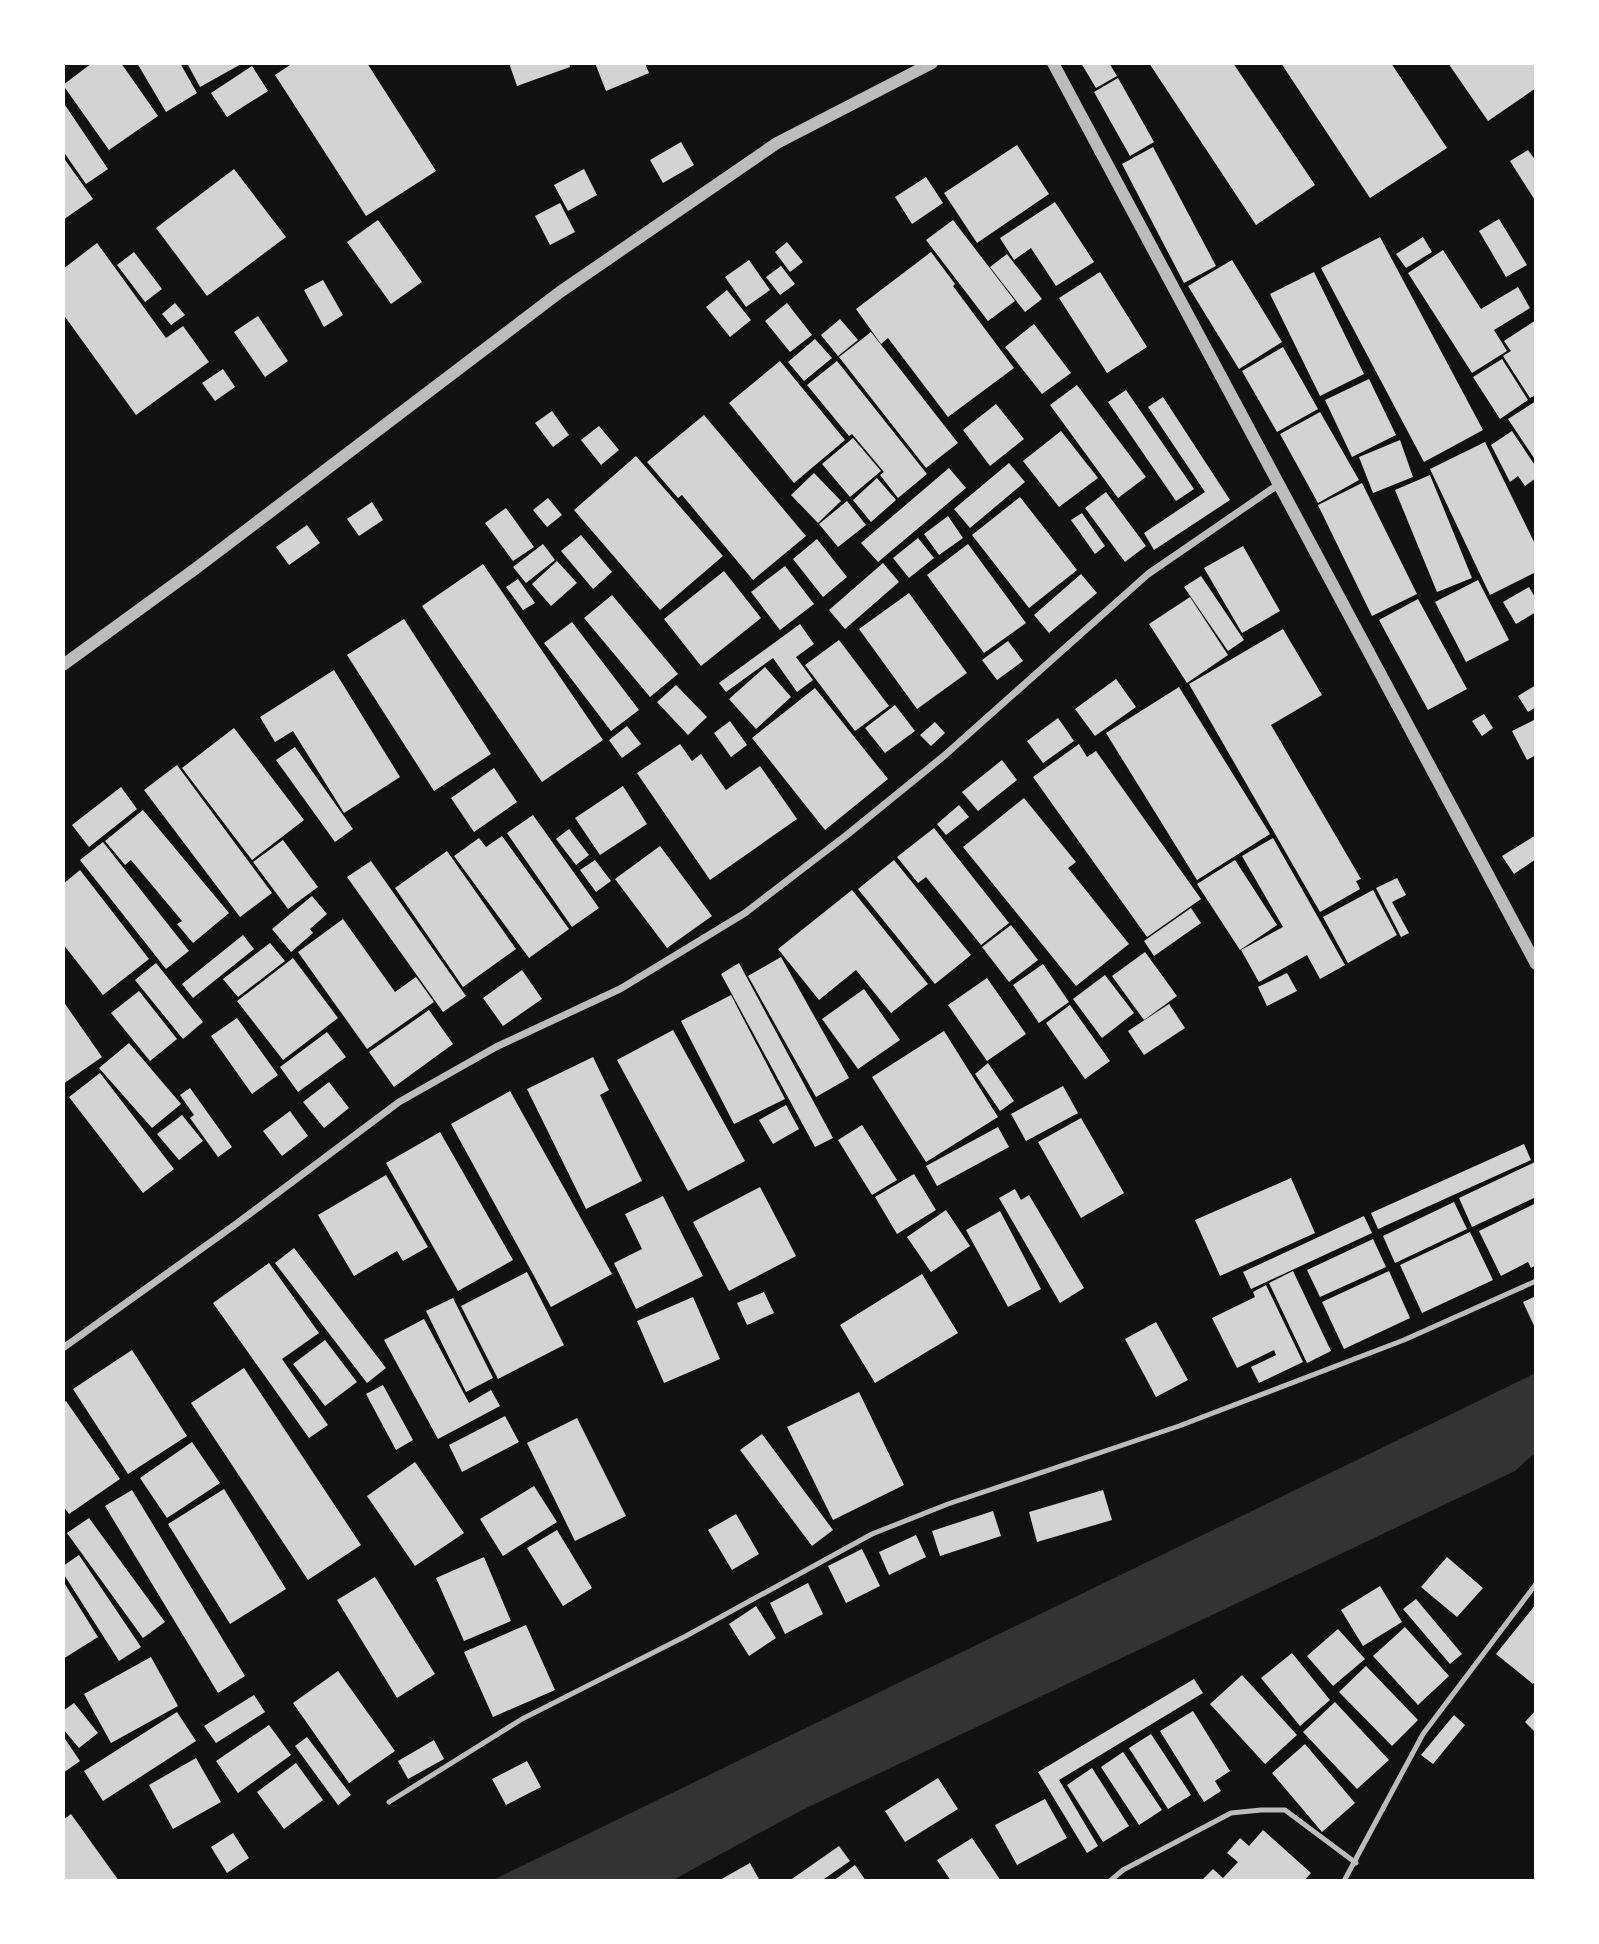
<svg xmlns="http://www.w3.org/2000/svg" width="1599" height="1944" viewBox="0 0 1599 1944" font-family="'Noto Sans',sans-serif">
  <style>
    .water { fill: #333 }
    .building { fill: #d3d3d3 }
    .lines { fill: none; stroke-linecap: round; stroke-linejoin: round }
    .service { stroke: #bcbcbc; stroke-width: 5 }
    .minor { stroke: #bcbcbc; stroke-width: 7 }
    .tertiary { stroke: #bcbcbc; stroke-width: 12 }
  </style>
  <rect width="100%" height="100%" fill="#111"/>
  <path class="water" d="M1536 1373V1452L1515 1471 802 1810 671 1881H491Z"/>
  <path class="building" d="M92 63H121L158 116 109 150 63 85Z
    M137 63H180L197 93 166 112Z
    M187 63H243L200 87Z
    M293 63H367L436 171 366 216 275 75Z
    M509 63H569L570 67 517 86Z
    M595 63H645L649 73 606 91Z
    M1081 63H1109L1117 76 1096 88Z
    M1149 63H1233L1315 185 1256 225Z
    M1281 63H1391L1447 148 1370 198Z
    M1448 63H1536V88L1488 121Z
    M252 66 268 91 227 117 211 93Z
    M1118 78 1154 142 1130 156 1094 92Z
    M63 102 108 169 86 184 63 151Z
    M681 142 694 165 663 183 650 160Z
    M1017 145 1049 194 977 243 944 193Z
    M1153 147 1216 266 1184 283 1122 164Z
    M1528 150 1536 161V202L1510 161Z
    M63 157 93 199 63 220Z
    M234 169 286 237 207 296 156 228Z
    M584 169 597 195 568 211 554 185Z
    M926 177 943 203 912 224 895 197Z
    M1055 202 1094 262 1056 286 1031 248 1014 260 1000 238Z
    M560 203 575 232 550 245 535 216Z
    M1499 219 1527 265 1506 277 1479 231Z
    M378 220 422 282 391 304 347 242Z
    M953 220 1015 301 988 321 926 240Z
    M1380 237 1483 430 1424 462 1321 268Z
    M1423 237 1432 252 1406 268 1396 254Z
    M787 242 803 262 790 272 775 252Z
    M97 243 166 338 183 326 209 362 136 415 63 314V269Z
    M1443 250 1481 309 1518 287 1530 308 1494 330 1507 351 1472 373 1408 273Z
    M134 252 162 289 145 302 117 265Z
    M931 252 955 284 953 286 1014 368 948 417 888 338 881 344 856 309Z
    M1007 254 1042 299 1025 312 990 267Z
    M749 260 770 290 746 307 725 277Z
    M1232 260 1282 342 1239 369 1188 286Z
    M781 266 795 284 780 295 766 277Z
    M1100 272 1147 347 1107 373 1059 298Z
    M1314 272 1364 374 1320 396 1270 294Z
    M323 280 343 315 324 327 304 290Z
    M727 290 751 320 730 337 706 307Z
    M175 303 185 315 171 325 162 314Z
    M787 303 812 335 790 352 765 321Z
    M258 316 288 361 265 377 234 332Z
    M840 319 858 340 838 356 821 335Z
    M1536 320V395L1530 398 1503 356 1511 351 1504 341Z
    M1034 324 1071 373 1042 394 1005 347Z
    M871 332 958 443 926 468 839 357Z
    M815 339 832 358 804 381 788 362Z
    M1283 347 1318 409 1277 432 1242 371Z
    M1502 359 1528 400 1500 419 1473 377Z
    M780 361 845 440 794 483 729 403Z
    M837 361 927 474 898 498 880 475 884 472 852 434 849 436 807 385Z
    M223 369 235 387 215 401 202 383Z
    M1369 379 1396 435 1352 457 1325 400Z
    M1077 385 1146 477 1118 498 1050 405Z
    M1126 390 1194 489 1176 501 1108 402Z
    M1163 397 1230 500 1154 550 1144 533 1205 492 1148 407Z
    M1536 401V461L1508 419Z
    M996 404 1024 439 990 466 963 430Z
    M552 411 569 435 553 447 535 423Z
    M1320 412 1359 480 1318 503 1280 434Z
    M704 415 806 536 753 580 682 495 678 498 647 462Z
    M599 426 619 450 601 465 581 440Z
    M1061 431 1098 478 1059 507 1023 461Z
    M1512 431 1536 467V478L1525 486 1518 476 1510 482 1491 445Z
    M853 438 881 471 850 497 822 464Z
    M1400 440 1413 477 1373 493 1359 457Z
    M1485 442 1536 546V572L1490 595 1430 469Z
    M636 456 723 556 660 610 574 510Z
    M1009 463 1025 482 970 528 954 509Z
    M949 468 966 488 878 562 861 543Z
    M814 473 841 501 818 523 791 495Z
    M1430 475 1472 578 1437 592 1395 490Z
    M877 478 896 500 871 522 853 500Z
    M1362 483 1417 594 1372 616 1318 505Z
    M1106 492 1146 546 1125 562 1085 508Z
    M1020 497 1077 570 1029 608 972 535Z
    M548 498 562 515 547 527 533 510Z
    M847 501 866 525 838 547 819 524Z
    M372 502 383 520 359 536 347 519Z
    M506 508 534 547 513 561 485 523Z
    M1082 513 1105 546 1095 554 1071 520Z
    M948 516 963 538 939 555 924 534Z
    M307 525 320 543 289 565 276 547Z
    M581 535 612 572 593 589 561 551Z
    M918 538 934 558 909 578 893 558Z
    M817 539 847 577 823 597 793 559Z
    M543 544 555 560 526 583 513 567Z
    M968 544 1026 623 984 653 927 575Z
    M1243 546 1280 611 1242 633 1204 568Z
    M557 561 577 583 551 606 532 584Z
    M883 563 899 582 845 629 829 610Z
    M483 564 603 740 542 782 422 606Z
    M785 566 814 604 780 630 751 592Z
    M724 571 761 618 701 666 664 619Z
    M1081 574 1097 593 1049 633 1034 615Z
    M1201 576 1244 640 1228 651 1184 587Z
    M518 579 535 603 523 610 506 587Z
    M1478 580 1509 640 1466 662 1435 602Z
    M1529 587 1536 599V612L1516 624 1503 602Z
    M909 593 967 673 917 709 859 629Z
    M612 595 678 674 650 697 584 618Z
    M1190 597 1228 655 1187 683 1149 624Z
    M1418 599 1467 689 1428 710 1379 620Z
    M404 619 491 754 434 791 347 655Z
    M572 622 639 710 611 731 544 643Z
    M800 624 814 644 796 657 813 680 797 692 773 658 726 692 719 683Z
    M1283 629 1322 695 1271 725 1361 879 1356 881 1360 889 1320 912 1189 684Z
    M839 640 889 706 855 731 805 665Z
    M1008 641 1023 661 997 680 982 660Z
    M765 667 791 697 756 729 729 699Z
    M334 670 400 777 344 813 293 731 275 742 260 717Z
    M1116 679 1136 707 1095 736 1075 709Z
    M676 685 707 717 688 735 657 702Z
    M1536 685V707L1528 712 1518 696Z
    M1179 687 1270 834 1197 880 1106 733Z
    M815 688 888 779 825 830 752 738Z
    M895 705 915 731 885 753 865 728Z
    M1484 714 1493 728 1482 736 1472 721Z
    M1058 718 1074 741 1043 763 1027 741Z
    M1536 719V755L1527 760 1512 731Z
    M730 721 747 745 731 757 714 733Z
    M935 722 945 733 931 746 920 735Z
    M627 726 641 744 622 758 609 740Z
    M234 728 304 820 252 860 182 768Z
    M680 744 692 761 701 754 726 790 760 766 797 819 710 880 637 773Z
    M1079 744 1087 757 1096 751 1201 899 1147 937 1033 777Z
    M295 747 353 829 335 842 276 760Z
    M1002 760 1017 780 978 811 962 792Z
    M177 765 272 893 240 917 144 790Z
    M494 768 517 802 474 832 451 798Z
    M623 786 647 824 600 855 575 818Z
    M121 787 137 809 89 847 72 825Z
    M1024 798 1076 862 1068 868 1129 944 1076 986 963 847Z
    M959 805 969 817 946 835 937 824Z
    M143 810 229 913 193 943 177 924 182 921 131 860 125 865 105 841Z
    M533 815 599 908 572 927 507 833Z
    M934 828 1009 923 981 945 926 877 918 883 897 857Z
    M569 829 589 855 576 865 556 839Z
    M1536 835V859L1514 874 1502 856Z
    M502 836 569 929 529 958 454 856 479 838 486 847Z
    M1273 838 1345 965 1320 979 1307 955 1259 982 1241 950 1283 927 1242 856Z
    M283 840 318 887 288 909 253 862Z
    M103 842 189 951 166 969 80 860Z
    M660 846 712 916 667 948 615 879Z
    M447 851 516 949 463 987 395 888Z
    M595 860 611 881 596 892 580 870Z
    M894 860 971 955 935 984 858 889Z
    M1235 860 1277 925 1240 950 1197 884Z
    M371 861 466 996 443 1012 347 877Z
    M80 870 149 959 103 995 63 944V884Z
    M1397 878 1406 895 1392 902 1409 933 1401 937 1376 888Z
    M852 890 928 984 891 1013 856 970 819 1000 778 949Z
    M1373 890 1397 935 1348 963 1323 917Z
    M312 896 327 914 310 929 313 933 291 952 272 929Z
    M1191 908 1201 923 1154 956 1144 941Z
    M343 919 395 992 416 977 434 1002 367 1049 298 952Z
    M1011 925 1038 960 1009 982 982 947Z
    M243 935 254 949 193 998 182 984Z
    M270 943 285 961 238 997 223 979Z
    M1145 952 1177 996 1144 1020 1112 976Z
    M781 957 849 1078 816 1097 748 976Z
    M293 958 338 1018 283 1060 237 1001Z
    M156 963 203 1022 183 1039 135 980Z
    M739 963 833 1138 815 1147 721 974Z
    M1043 964 1069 1002 1039 1023 1013 985Z
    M522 970 542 999 503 1026 483 998Z
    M1287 973 1297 991 1267 1006 1258 987Z
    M1105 975 1134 1013 1102 1038 1073 999Z
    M987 978 1026 1034 987 1061 948 1005Z
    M864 989 900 1040 858 1069 822 1019Z
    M139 991 177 1039 150 1061 111 1013Z
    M731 995 785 1099 734 1124 681 1021Z
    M63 1001 102 1057 63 1084Z
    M1169 1004 1185 1028 1144 1055 1128 1031Z
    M1070 1005 1110 1061 1085 1079 1046 1023Z
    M429 1010 453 1044 394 1087 369 1052Z
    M237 1018 278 1075 252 1094 211 1036Z
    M673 1030 745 1161 688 1191 617 1060Z
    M944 1031 998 1117 926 1162 872 1077Z
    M327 1032 346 1057 298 1092 280 1067Z
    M129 1043 181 1104 152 1128 99 1068Z
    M593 1057 609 1090 600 1095 642 1181 586 1209 527 1089Z
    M988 1063 1014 1101 1000 1111 975 1074Z
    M100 1073 174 1169 143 1193 69 1097Z
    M329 1082 349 1108 324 1128 303 1102Z
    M1063 1086 1078 1113 1026 1141 1011 1114Z
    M190 1088 232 1147 218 1157 190 1118 194 1115 180 1095Z
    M510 1091 612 1274 551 1307 451 1124Z
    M786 1105 799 1129 773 1144 759 1120Z
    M290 1111 308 1136 282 1156 263 1131Z
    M182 1115 203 1141 179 1160 157 1134Z
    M1081 1118 1124 1193 1081 1218 1038 1142Z
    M862 1125 897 1180 872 1195 838 1140Z
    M998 1127 1009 1147 937 1186 926 1166Z
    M440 1132 513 1260 458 1291 386 1163Z
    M1524 1144 1531 1160 1378 1229 1371 1213Z
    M1535 1162 1536 1197 1472 1227 1459 1198Z
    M914 1174 936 1210 897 1234 875 1197Z
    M386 1175 428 1247 403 1261 397 1251 354 1276 318 1215Z
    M1291 1178 1315 1233 1220 1276 1195 1220Z
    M760 1187 796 1256 729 1291 693 1222Z
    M1015 1189 1021 1200 1029 1195 1084 1288 1060 1303 999 1198Z
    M663 1196 703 1276 636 1309 614 1263 642 1249 625 1214Z
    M1454 1202 1467 1229 1395 1263 1383 1236Z
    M1536 1203V1265L1531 1268 1528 1262 1501 1276 1479 1231Z
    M946 1210 970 1246 931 1272 907 1237Z
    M1000 1211 1041 1289 1008 1307 966 1230Z
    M1364 1216 1372 1233 1251 1289 1243 1272Z
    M1470 1232 1493 1280 1422 1313 1400 1265Z
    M1373 1239 1386 1267 1320 1297 1307 1270Z
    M294 1248 386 1368 367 1383 275 1263Z
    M269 1263 319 1333 282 1359 328 1425 309 1438 213 1303Z
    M1293 1271 1331 1351 1307 1363 1269 1283Z
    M1389 1271 1410 1318 1344 1349 1322 1302Z
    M527 1272 564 1345 498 1379 461 1306Z
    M922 1274 958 1333 875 1383 840 1325Z
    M1266 1285 1303 1362 1259 1383 1251 1367 1276 1355 1274 1350 1237 1368 1212 1318 1255 1297 1253 1292Z
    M764 1292 774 1313 747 1325 737 1303Z
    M1536 1296V1330L1523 1302Z
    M693 1297 720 1359 664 1383 637 1321Z
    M453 1298 493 1378 466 1392 426 1311Z
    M424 1319 469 1403 491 1390 500 1406 438 1439 384 1340Z
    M1156 1322 1188 1380 1156 1397 1125 1339Z
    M325 1340 357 1382 325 1406 293 1364Z
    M132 1350 187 1436 128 1474 73 1389Z
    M244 1368 361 1545 308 1580 191 1403Z
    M383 1385 413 1440 396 1450 366 1394Z
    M859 1392 904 1485 833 1520 787 1427Z
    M66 1401 120 1479 69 1514 63 1506V1403Z
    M505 1416 519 1442 462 1472 449 1445Z
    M577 1418 626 1516 575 1541 527 1443Z
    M762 1434 833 1530 812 1546 740 1450Z
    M192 1442 220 1483 167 1518 140 1478Z
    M415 1462 464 1533 415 1566 367 1496Z
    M534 1486 557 1522 503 1556 480 1519Z
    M224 1489 286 1589 230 1624 168 1524Z
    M132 1490 245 1676 218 1693 105 1506Z
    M1103 1490 1112 1520 1037 1542 1029 1512Z
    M993 1511 1001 1536 940 1556 932 1531Z
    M736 1514 759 1554 732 1570 708 1530Z
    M89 1518 165 1622 143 1638 67 1533Z
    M557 1530 592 1588 563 1606 527 1548Z
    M916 1535 926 1557 889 1575 879 1552Z
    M862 1549 880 1586 846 1603 828 1566Z
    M79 1555 141 1647 119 1661 63 1573V1566Z
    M484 1557 511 1621 464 1641 436 1578Z
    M1447 1557 1483 1588 1457 1617 1421 1587Z
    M375 1577 435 1674 397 1698 337 1600Z
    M63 1581 98 1637 63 1659Z
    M808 1583 823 1614 785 1634 770 1603Z
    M1380 1586 1402 1622 1363 1646 1341 1610Z
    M1416 1599 1462 1654 1450 1664 1403 1609Z
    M1536 1604V1680L1533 1684 1496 1654Z
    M756 1606 776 1638 749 1656 729 1624Z
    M526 1625 555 1690 493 1717 464 1652Z
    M1405 1627 1449 1676 1418 1705 1373 1656Z
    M1338 1629 1365 1659 1333 1686 1307 1656Z
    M1292 1653 1330 1700 1300 1726 1261 1678Z
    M151 1657 178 1706 111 1743 84 1694Z
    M1366 1666 1418 1720 1392 1746 1339 1692Z
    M338 1671 395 1751 349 1783 293 1703Z
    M1242 1675 1297 1735 1265 1764 1210 1704Z
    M1194 1679 1203 1693 1059 1780 1098 1846 1087 1853 1038 1772Z
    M254 1695 265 1712 216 1743 204 1726Z
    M1335 1702 1389 1760 1357 1789 1303 1732Z
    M74 1703 98 1733 79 1748 63 1729V1711Z
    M1536 1710V1733L1525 1722Z
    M1193 1711 1230 1771 1215 1781 1221 1791 1204 1802 1160 1731Z
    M177 1712 196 1741 103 1801 84 1771Z
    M1454 1715 1465 1725 1433 1764 1421 1755Z
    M269 1725 291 1755 238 1793 216 1761Z
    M1151 1734 1191 1795 1168 1809 1129 1748Z
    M63 1736 80 1761 63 1773Z
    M307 1737 351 1795 338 1805 295 1746Z
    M434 1740 444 1759 408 1779 398 1761Z
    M1305 1744 1355 1803 1322 1832 1272 1773Z
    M1123 1752 1162 1810 1139 1825 1101 1767Z
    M196 1758 221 1802 173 1829 149 1785Z
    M527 1761 541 1787 506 1805 492 1779Z
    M296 1763 323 1800 284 1829 257 1792Z
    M1092 1768 1129 1826 1103 1842 1067 1785Z
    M938 1778 958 1809 905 1842 885 1811Z
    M1045 1799 1067 1838 1017 1865 995 1825Z
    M71 1814 119 1881H63V1820Z
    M1263 1830 1311 1873 1304 1881H1201L1213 1869 1223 1878 1238 1862 1227 1853 1240 1838 1249 1846Z
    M233 1833 249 1858 227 1873 211 1847Z
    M972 1838 1001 1881H951L937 1860Z
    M839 1846 850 1861 821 1881H789Z
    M750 1863 760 1881H718Z
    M855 1865 866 1881H833Z"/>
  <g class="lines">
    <path class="service" d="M389 1802 522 1719 686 1636 872 1534 948 1504 1179 1426 1404 1340 1536 1281
      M1110 1881 1123 1870 1231 1813 1261 1810H1285L1356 1863
      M1344 1881 1423 1734 1536 1584"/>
    <path class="minor" d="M63 1348 236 1224 399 1102 496 1047 620 989 745 913 848 834 945 755 1148 574 1279 484"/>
    <path class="tertiary" d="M1053 63 1536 964
      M63 665 195 569 560 292 777 143 932 63"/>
  </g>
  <rect width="1599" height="1944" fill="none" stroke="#ffffff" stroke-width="130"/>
</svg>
